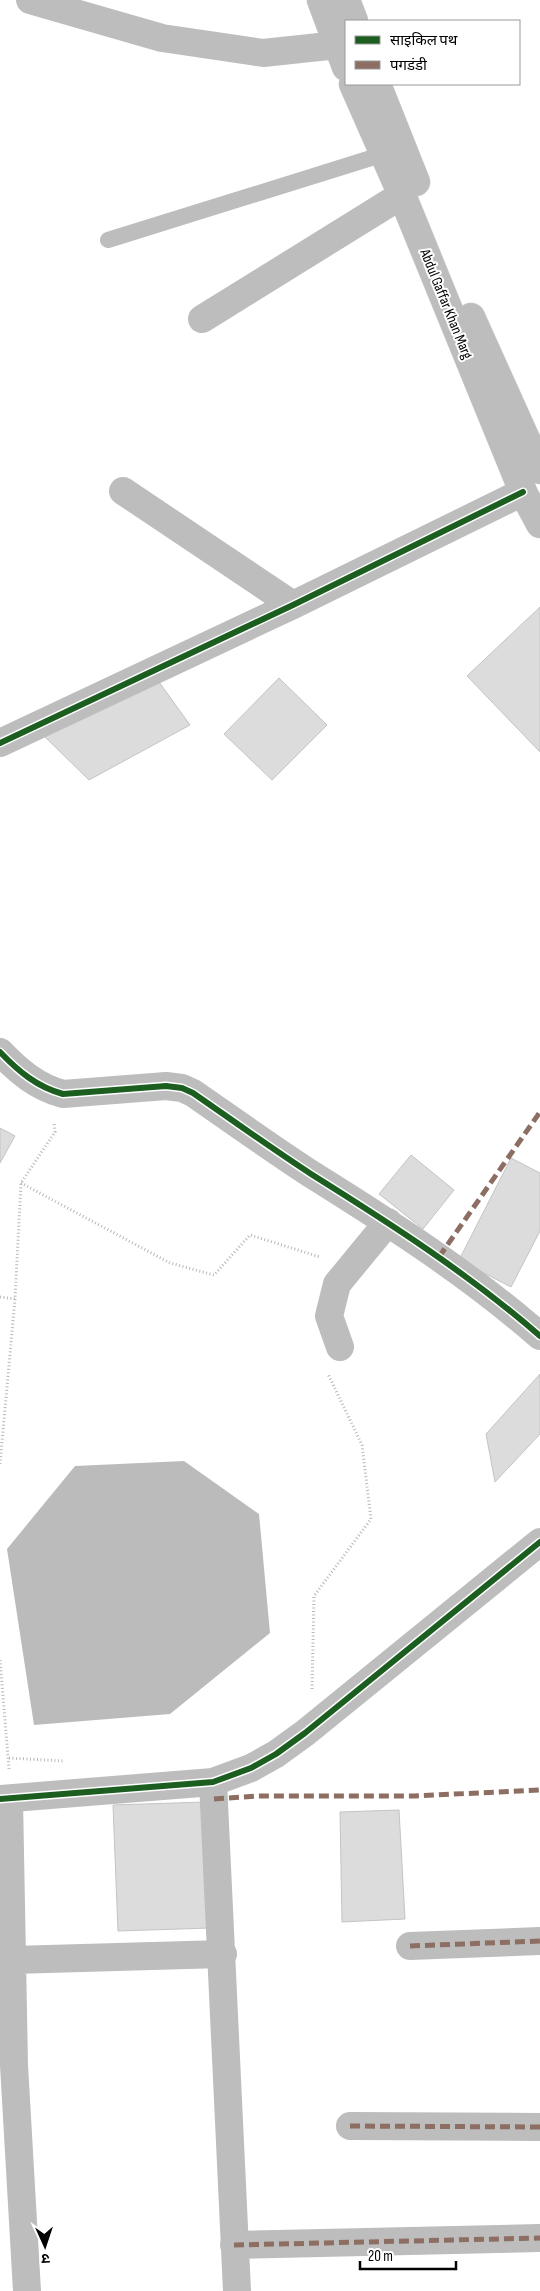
<svg xmlns="http://www.w3.org/2000/svg" width="540" height="2291" viewBox="0 0 540 2291" font-family="'Sofia Sans Condensed','Noto Sans Devanagari',sans-serif">
  <style>
    .water { fill: #bbb }
    .building { fill: #dcdcdc; stroke: #c4c4c4 }
    .lines { fill: none; stroke-linecap: round; stroke-linejoin: round }
    .primary-casing { stroke: #dbdbdb; stroke-width: 29 }
    .path { stroke: #b8b8b8; stroke-width: 3; stroke-dasharray: 1 2.5; stroke-linecap: butt }
    .lane { stroke: #bdbdbd; stroke-width: 16 }
    .street { stroke: #bdbdbd; stroke-width: 28 }
    .primary { stroke: #bdbdbd; stroke-width: 28 }
    .quiet { stroke: #8d6e63; stroke-width: 5; stroke-dasharray: 10 5; stroke-linecap: butt }
    .cycleway-casing { stroke: #fff; stroke-width: 9 }
    .cycleway { stroke: #1b5e20; stroke-width: 6 }
    .labels { text-anchor: middle; dominant-baseline: central; stroke-width: 4; stroke-linejoin: round; paint-order: stroke }
    .street-label { font-size: 15px; fill: #000; stroke: #fff }
  </style>
  <rect width="100%" height="100%" fill="#fff"/>
  <path class="water" d="M184 1461 259 1514 270 1633 170 1714 34 1725 7 1549 75 1466Z"/>
  <path class="building" d="M540 607V752L467 676Z
    M279 678 327 725 272 780 224 734Z
    M159 682 190 725 89 780 44 736Z
    M0 1128 15 1136 0 1163Z
    M411 1155 454 1190 423 1229 379 1194Z
    M511 1158 540 1173V1231L511 1287 459 1260Z
    M540 1374V1434L495 1482 486 1434Z
    M205 1802 210 1928 118 1931 113 1805Z
    M399 1810 405 1919 342 1922 340 1812Z"/>
  <g class="lines">
    <g class="primary-casing">
      <path id="primary" d="M321 0 346 67
        M346 0 354 21
        M353 84 402 195 524 494 540 524
        M377 84 416 182
        M471 317 540 470"/>
    </g>
    <path class="path" d="M21 1183 170 1263 214 1275 250 1235 320 1257
      M0 1297 15 1299
      M0 1464 15 1299 21 1183 55 1132 54 1123
      M0 1660 9 1769
      M312 1689 314 1596 371 1519 362 1445 328 1374
      M9 1758 64 1761"/>
    <path class="lane" d="M108 240 384 154"/>
    <path class="street" d="M30 0 162 38 263 53 338 45
      M202 319 402 195
      M123 491 293 605
      M0 743 293 605 523 492
      M0 1052C18 1071 37 1087 63 1094L166 1086 182 1088 193 1093C232 1120 271 1148 311 1174 391 1224 469 1274 540 1336
      M340 1347 329 1316 337 1284 388 1222
      M213 1782 237 2291
      M0 1799 213 1782 251 1768 276 1754 305 1733 540 1542
      M9 1799 14 2065 27 2291
      M410 1946 540 1941
      M12 1960 223 1954
      M350 2126 540 2127
      M234 2245 540 2238"/>
    <use href="#primary" class="primary"/>
    <path class="quiet" d="M439 1257 540 1112
      M214 1799 257 1796H414L540 1790
      M410 1946 540 1941
      M350 2126 540 2127
      M234 2245 540 2238"/>
    <g class="cycleway-casing">
      <path id="cycleway" d="M0 743 293 605 523 492
        M0 1052C18 1071 37 1087 63 1094L166 1086 182 1088 193 1093C232 1120 271 1148 311 1174 391 1224 469 1274 540 1336
        M0 1799 213 1782 251 1768 276 1754 305 1733 540 1542"/>
    </g>
    <use href="#cycleway" class="cycleway"/>
  </g>
  <g class="labels">
    <g class="street-label">
      <text transform="translate(446 304) rotate(68)">Abdul Gaffar Khan Marg</text>
    </g>
  </g>
  <rect x="345" y="20" width="175" height="65" fill="#ffffff" stroke="#999999"/>
  <rect x="355" y="36" width="25" height="8" fill="#1b5e20" stroke="#999999"/>
  <text x="390" y="45" font-size="15" fill="#000000">साइकिल पथ</text>
  <rect x="355" y="61" width="25" height="8" fill="#8d6e63" stroke="#999999"/>
  <text x="390" y="70" font-size="15" fill="#000000">पगडंडी</text>
  <g transform="translate(45 2246) rotate(177)" stroke="#ffffff" stroke-width="4" paint-order="stroke">
  <path d="M0-4L9 19L0 12L-9 19Z" fill="#000000"/>
  <text y="-8" font-size="14" font-weight="bold" text-anchor="middle" fill="#000000">उ</text>
  </g>
  <path d="M360 2261v8h96v-8" fill="none" stroke="#000000" stroke-width="2.5"/>
  <text x="368" y="2261" font-size="15" fill="#000000" stroke="#ffffff" stroke-width="4" paint-order="stroke">20 m</text>
</svg>
